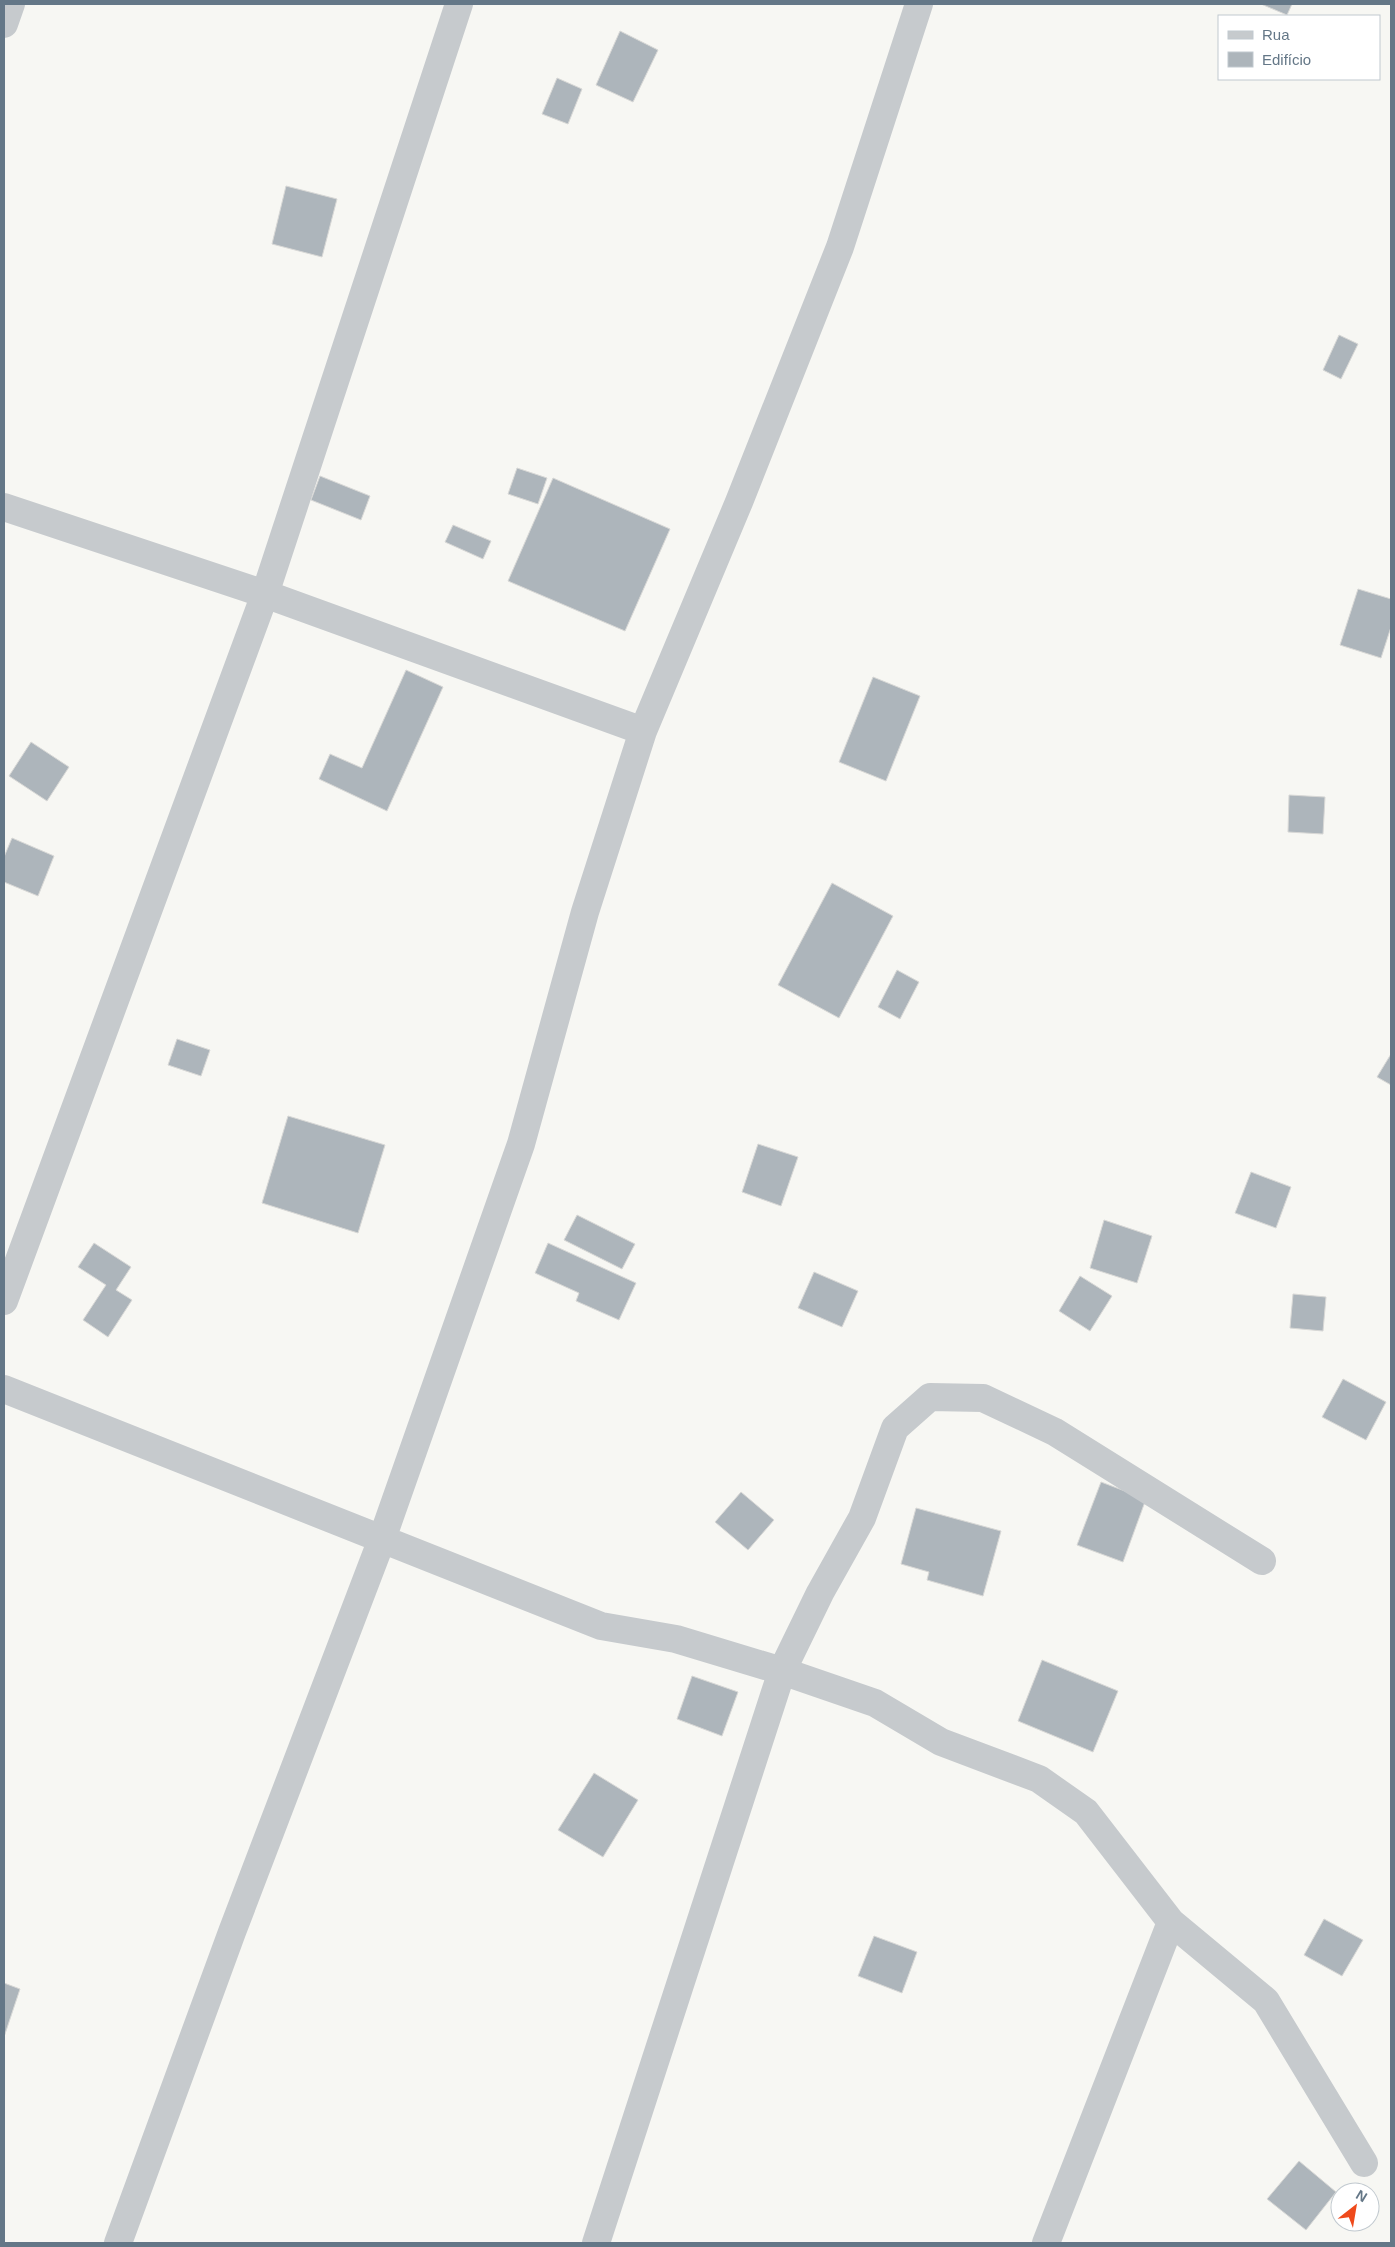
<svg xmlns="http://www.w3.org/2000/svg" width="1395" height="2247" viewBox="0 0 1395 2247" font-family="Arial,sans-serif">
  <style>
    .building { fill: #adb5bb; stroke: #d8d8d6 }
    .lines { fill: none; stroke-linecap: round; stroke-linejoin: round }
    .minor { stroke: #c6cacd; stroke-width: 28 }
  </style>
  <rect width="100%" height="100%" fill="#f7f7f3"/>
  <path class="building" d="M1261 4H1292L1287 15Z
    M620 31 658 50 633 102 596 85Z
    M557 78 582 89 568 124 542 114Z
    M286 186 337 199 322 257 272 244Z
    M1339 335 1358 344 1341 379 1323 370Z
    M517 468 547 478 538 504 508 494Z
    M320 476 370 496 361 520 311 500Z
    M553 478 670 529 625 631 508 581Z
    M453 525 491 541 483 559 445 542Z
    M1358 589 1391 599V627L1381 658 1340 645Z
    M406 670 443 687 387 811 319 779 330 754 362 768Z
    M873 677 920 696 886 781 839 762Z
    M31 742 69 767 47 801 9 776Z
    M1289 795 1325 797 1323 834 1288 832Z
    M12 838 54 856 38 896 4 882V857Z
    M832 883 893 916 839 1018 778 985Z
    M897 970 919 982 900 1019 878 1007Z
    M177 1039 210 1050 201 1076 168 1065Z
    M1391 1054V1085L1377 1077Z
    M288 1116 385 1145 358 1233 262 1203Z
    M758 1144 798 1157 781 1206 742 1192Z
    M1251 1172 1291 1187 1276 1228 1235 1213Z
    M577 1215 635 1244 622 1269 564 1240Z
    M1104 1220 1152 1236 1137 1283 1090 1268Z
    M94 1243 131 1267 116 1290 132 1300 108 1337 83 1320 106 1285 78 1267Z
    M548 1243 636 1283 619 1320 576 1301 579 1293 535 1273Z
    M814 1272 858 1291 842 1327 798 1308Z
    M1080 1276 1112 1296 1090 1331 1059 1311Z
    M1293 1294 1326 1297 1323 1331 1290 1328Z
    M1343 1379 1386 1402 1366 1440 1322 1417Z
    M1101 1482 1146 1499 1123 1562 1077 1545Z
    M741 1492 774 1520 748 1550 715 1522Z
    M916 1508 1001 1531 983 1596 927 1580 929 1572 901 1564Z
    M1042 1660 1118 1691 1093 1752 1018 1721Z
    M692 1676 738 1692 722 1736 677 1719Z
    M594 1773 638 1800 603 1857 558 1830Z
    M1324 1919 1363 1940 1342 1976 1304 1955Z
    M874 1936 917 1952 902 1993 858 1976Z
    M4 1983 20 1989 4 2037Z
    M1299 2161 1336 2192 1306 2230 1267 2199Z"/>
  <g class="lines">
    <path class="minor" d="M4 24 11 4
      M4 507 265 594 643 731
      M4 1301 265 594 459 4
      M4 1389 601 1626 676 1639 782 1671 875 1703 941 1742 1039 1779 1086 1812 1171 1922 1266 2001 1364 2163
      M118 2243 232 1932 382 1539 521 1144 585 912 643 731 739 502 840 247 919 4
      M596 2243 782 1671 820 1593 862 1518 895 1428 930 1397 983 1398 1055 1432 1262 1561
      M1046 2243 1171 1922"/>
  </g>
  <rect width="1395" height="2247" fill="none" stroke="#647787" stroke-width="10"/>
  <rect x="1218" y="15" width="162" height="65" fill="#ffffff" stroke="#c1c9cf"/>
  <rect x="1228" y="31" width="25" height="8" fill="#c6cacd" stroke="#c1c9cf"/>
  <text x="1262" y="40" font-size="15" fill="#647787">Rua</text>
  <rect x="1228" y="52" width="25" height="15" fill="#adb5bb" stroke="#c1c9cf"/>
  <text x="1262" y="65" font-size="15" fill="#647787">Edifício</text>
  <g transform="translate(1355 2207) rotate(31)"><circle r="24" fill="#ffffff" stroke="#c1c9cf"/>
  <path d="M0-4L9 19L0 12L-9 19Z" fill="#ef4a1b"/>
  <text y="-8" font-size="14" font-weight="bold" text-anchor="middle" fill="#647787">N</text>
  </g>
</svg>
